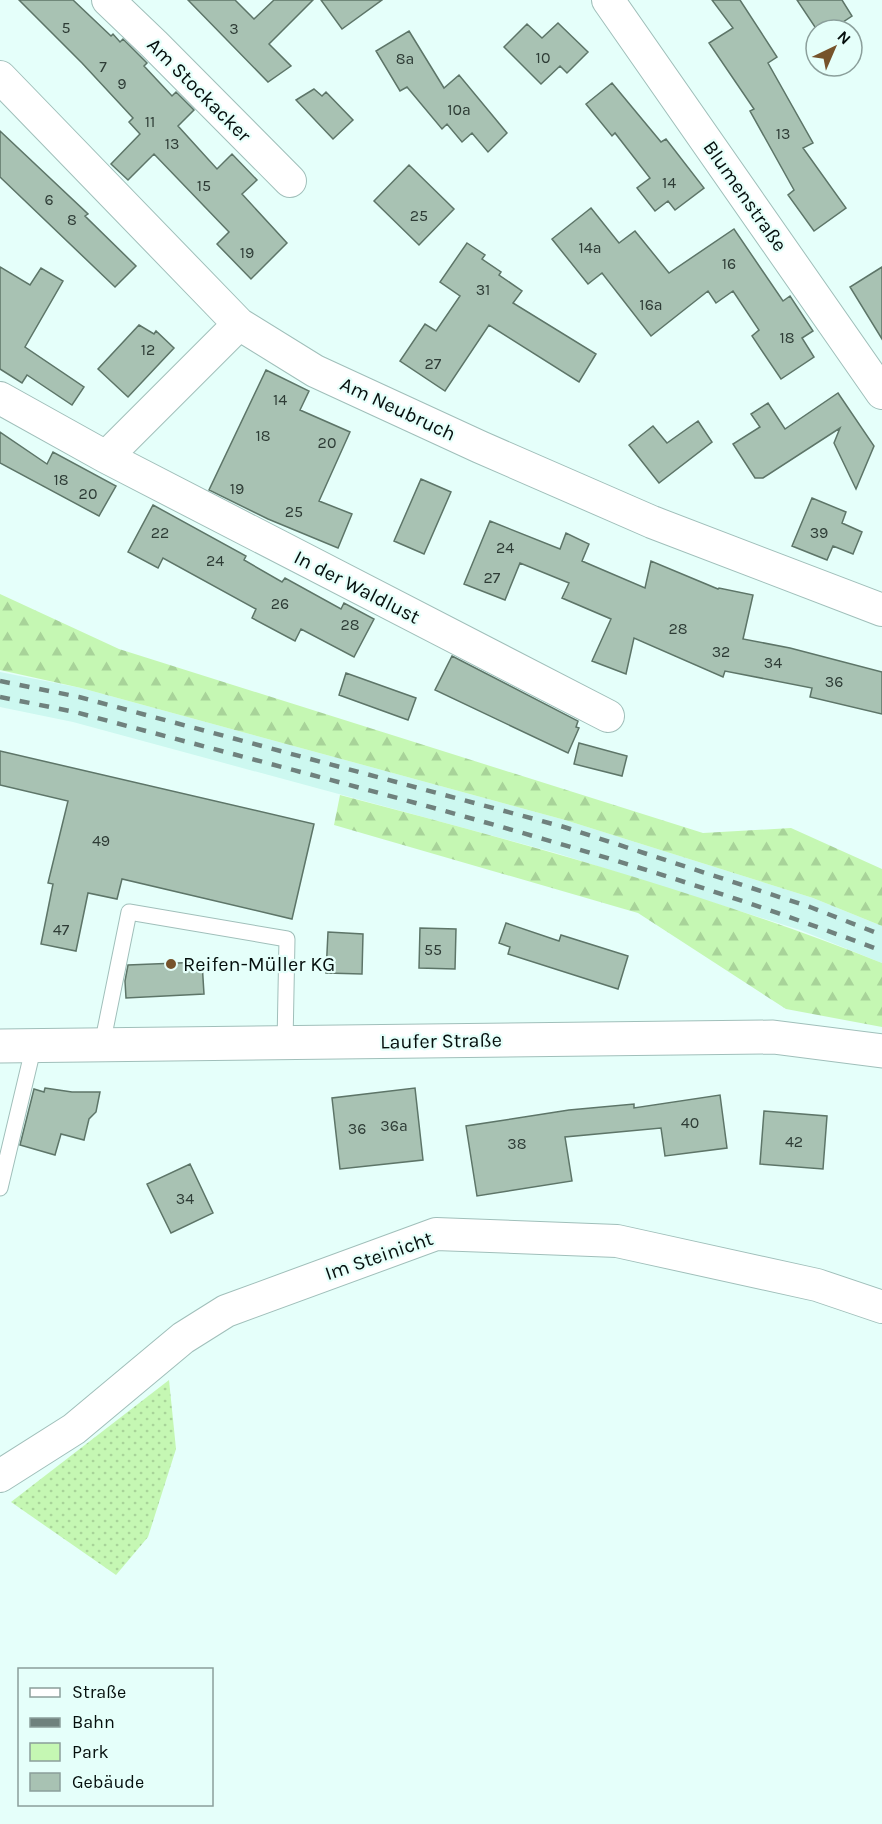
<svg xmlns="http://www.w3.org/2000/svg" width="882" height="1824" viewBox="0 0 882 1824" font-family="Karla,sans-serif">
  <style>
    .built { fill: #cdf8f0 }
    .green { fill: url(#green-dots) }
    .forest { fill: url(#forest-firs) }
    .building { fill: #a8c2b3; stroke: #5d7568; stroke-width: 1.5 }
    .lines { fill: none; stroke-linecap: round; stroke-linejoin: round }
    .lane-casing { stroke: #a0bfba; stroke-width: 17 }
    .street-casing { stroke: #a0bfba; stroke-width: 34 }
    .primary-casing { stroke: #a0bfba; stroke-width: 35 }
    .lane { stroke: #fff; stroke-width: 15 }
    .street { stroke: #fff; stroke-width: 32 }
    .primary { stroke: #fff; stroke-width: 33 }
    .rail { stroke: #6f817d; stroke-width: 4.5; stroke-dasharray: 10 10; stroke-linecap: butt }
    .poi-dot { fill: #76532b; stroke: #e5fffa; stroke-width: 2 }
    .labels { text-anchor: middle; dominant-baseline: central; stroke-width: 4.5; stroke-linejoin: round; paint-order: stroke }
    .number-label { font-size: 16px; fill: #2e3c36 }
    .street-label { font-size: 20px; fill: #050f0d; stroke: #e5fffa }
    .poi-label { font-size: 20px; fill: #050f0d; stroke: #e5fffa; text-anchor: start }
  </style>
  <defs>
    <pattern id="green-dots" width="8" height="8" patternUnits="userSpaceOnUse" patternTransform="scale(1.5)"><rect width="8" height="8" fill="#c5f7b3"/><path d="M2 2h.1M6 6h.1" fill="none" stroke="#a8d399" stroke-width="1.8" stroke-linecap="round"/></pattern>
    <pattern id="forest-firs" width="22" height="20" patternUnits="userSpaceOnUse" patternTransform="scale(1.5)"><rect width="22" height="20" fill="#c5f7b3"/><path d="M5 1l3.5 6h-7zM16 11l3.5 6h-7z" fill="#a8d399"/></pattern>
  </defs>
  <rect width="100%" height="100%" fill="#e5fffa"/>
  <path class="built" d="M0 672 81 688 565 820 813 898 882 926V963L800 930 556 853 73 722 0 707Z"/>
  <path class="green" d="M169 1380 176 1449 148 1537 116 1575 11 1502Z"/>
  <path class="forest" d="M0 594 119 649 703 833 791 828 882 869V926L813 898 565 820 81 688 0 670Z
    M340 795C523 843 706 893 882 963V1027L786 1009 638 913 334 825Z"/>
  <path class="building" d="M19 0H73L111 36 113 34 120 42 123 39 147 63 144 66 172 96 176 92 194 110 178 126 217 169 232 154 257 180 242 194 287 243 251 279 217 244 229 232 154 154 128 180 111 164 140 134 129 122 133 118 82 63Z
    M188 0H235L254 19 274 0H313L269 44 291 66 268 82Z
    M321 0H382L342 29Z
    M712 0H740L777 57 768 63 813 143 803 148 846 208 814 231 788 195 794 190 750 111 754 109 709 43 733 28Z
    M797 0H842L852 16 831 30H817Z
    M558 23 588 52 567 73 560 66 541 84 504 47 527 24 542 38Z
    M409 31 444 88 459 75 507 133 488 152 472 133 462 142 447 124 442 129 407 87 400 91 376 51Z
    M612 83 661 142 666 139 704 188 675 210 668 201 655 211 637 188 650 178 615 133 612 136 586 104Z
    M314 89 322 96 326 92 353 120 333 139 296 100Z
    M0 131 88 214 85 216 136 266 115 287 0 177Z
    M409 165 454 209 419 245 374 201Z
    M591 208 619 243 635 231 669 273 734 229 783 301 790 296 813 331 802 338 814 357 781 379 752 336 759 330 733 291 716 303 708 291 651 336 602 273 588 284 552 239Z
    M467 243 485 255 482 259 501 272 499 275 522 291 513 303 596 354 579 382 489 325 445 391 400 361 425 324 436 331 460 296 440 282Z
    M0 267 30 285 41 268 63 281 25 347 84 387 72 405 27 375 22 383 0 369Z
    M882 267V339L850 287Z
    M139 325 154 334 156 331 174 348 128 397 98 369Z
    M266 370 309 391 300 410 350 432 319 501 352 514 338 548 268 519 209 490Z
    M838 393 874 446 856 489 834 443 840 428 763 478H755L733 444 760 427 751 414 768 403 785 429Z
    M698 421 712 442 659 483 629 445 653 426 667 443Z
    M0 432 47 464 53 452 116 486 99 516 0 463Z
    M421 479 451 492 424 554 394 541Z
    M812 498 846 512 842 523 862 532 853 554 833 546 827 560 792 546Z
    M153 505 246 556 244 560 282 582 285 578 341 609 344 603 374 619 354 657 301 629 295 641 252 618 256 609 163 558 158 568 128 552Z
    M490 521 560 549 566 533 589 544 582 561 645 588 651 561 718 589 719 588 753 595 743 639 790 648 882 672V714L810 697 812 688 725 671 723 677 634 638 626 674 592 661 611 619 562 598 569 583 520 563 505 600 464 584Z
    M452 656 578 721 576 727 579 728 568 753 435 690Z
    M346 673 416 698 408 720 339 695Z
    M579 743 627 756 622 776 574 764Z
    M0 751 314 824 292 919 122 879 117 899 88 893 76 951 41 944 53 884 48 883 68 801 0 785Z
    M506 923 559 941 561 935 628 956 618 989 508 954 510 947 499 943Z
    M420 928 456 929 455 969 419 968Z
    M328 932 363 934 362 974 326 973Z
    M202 962 204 994 126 998 125 981 128 965Z
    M45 1088 72 1092H100L96 1112 89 1119 84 1140 61 1134 55 1155 20 1145 34 1089 44 1092Z
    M415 1088 423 1160 340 1169 332 1098Z
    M720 1095 727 1148 665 1156 661 1128 565 1137 572 1181 477 1196 466 1126 569 1110 634 1104V1108Z
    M764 1111 827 1116 823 1169 760 1164Z
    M190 1164 213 1213 171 1233 147 1184Z"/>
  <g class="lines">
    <g class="lane-casing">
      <path id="lane" d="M102 1045 129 912 287 939 285 1043
        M0 1188 34 1045"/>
    </g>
    <g class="street-casing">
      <path id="street" d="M108 0 154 44 290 181
        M608 0 882 393
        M0 77 239 324 315 371 480 447 652 522 882 610
        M0 398 106 457 239 324
        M106 457 608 716
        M0 1476 74 1429 183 1338 226 1311 436 1234 617 1241 817 1285 882 1307"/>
    </g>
    <g class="primary-casing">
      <path id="primary" d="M0 1046 773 1037 882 1051"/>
    </g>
    <use href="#lane" class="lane"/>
    <use href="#street" class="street"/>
    <use href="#primary" class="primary"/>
    <path class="rail" d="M0 681 79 697 564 827 810 907 882 935
      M0 697 75 712C346 785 620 851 882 951"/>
  </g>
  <circle class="poi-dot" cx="171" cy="964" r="6"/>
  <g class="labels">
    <g class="number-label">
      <text x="66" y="27">5</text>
      <text x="234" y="28">3</text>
      <text x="543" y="57">10</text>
      <text x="405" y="58">8a</text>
      <text x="103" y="66">7</text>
      <text x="122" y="83">9</text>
      <text x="459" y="109">10a</text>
      <text x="150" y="121">11</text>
      <text x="783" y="133">13</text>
      <text x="172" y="143">13</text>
      <text x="669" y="182">14</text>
      <text x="204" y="185">15</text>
      <text x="49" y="199">6</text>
      <text x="419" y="215">25</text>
      <text x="72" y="219">8</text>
      <text x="590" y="247">14a</text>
      <text x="247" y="252">19</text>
      <text x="729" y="263">16</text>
      <text x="483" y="289">31</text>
      <text x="651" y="304">16a</text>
      <text x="787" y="337">18</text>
      <text x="148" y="349">12</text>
      <text x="433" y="363">27</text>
      <text x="280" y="399">14</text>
      <text x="263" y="435">18</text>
      <text x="327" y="442">20</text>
      <text x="61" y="479">18</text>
      <text x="237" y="488">19</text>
      <text x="88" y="493">20</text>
      <text x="294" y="511">25</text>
      <text x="160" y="532">22</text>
      <text x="819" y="532">39</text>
      <text x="505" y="547">24</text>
      <text x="215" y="560">24</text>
      <text x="492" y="577">27</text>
      <text x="280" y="603">26</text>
      <text x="350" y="624">28</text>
      <text x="678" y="628">28</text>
      <text x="721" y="651">32</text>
      <text x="773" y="662">34</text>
      <text x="834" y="681">36</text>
      <text x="101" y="840">49</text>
      <text x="61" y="929">47</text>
      <text x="433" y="949">55</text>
      <text x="690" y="1122">40</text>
      <text x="394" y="1125">36a</text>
      <text x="357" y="1128">36</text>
      <text x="794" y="1141">42</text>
      <text x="517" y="1143">38</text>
      <text x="185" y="1198">34</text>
    </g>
    <g class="street-label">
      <text transform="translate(199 90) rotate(45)">Am Stockacker</text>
      <text transform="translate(745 196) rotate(55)">Blumenstraße</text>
      <text transform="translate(398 409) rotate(25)">Am Neubruch</text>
      <text transform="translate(357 587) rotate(27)">In der Waldlust</text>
      <text transform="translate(441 1041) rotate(-1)">Laufer Straße</text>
      <text transform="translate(379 1256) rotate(-19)">Im Steinicht</text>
    </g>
    <g class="poi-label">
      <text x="183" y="964">Reifen-Müller KG</text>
    </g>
  </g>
  <rect x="18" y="1668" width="195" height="138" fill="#e5fffa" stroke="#8b9f9b" stroke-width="1.5"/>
  <rect x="30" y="1688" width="30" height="9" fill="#ffffff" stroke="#8b9f9b" stroke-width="1.5"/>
  <text x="72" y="1698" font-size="18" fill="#050f0d">Straße</text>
  <rect x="30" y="1718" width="30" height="9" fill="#6f817d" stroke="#8b9f9b" stroke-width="1.5"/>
  <text x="72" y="1728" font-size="18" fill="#050f0d">Bahn</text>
  <rect x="30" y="1743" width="30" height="18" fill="#c5f7b3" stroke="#8b9f9b" stroke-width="1.5"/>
  <text x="72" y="1758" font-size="18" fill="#050f0d">Park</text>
  <rect x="30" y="1773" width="30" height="18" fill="#a8c2b3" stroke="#8b9f9b" stroke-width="1.5"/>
  <text x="72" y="1788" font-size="18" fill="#050f0d">Gebäude</text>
  <g transform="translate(834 48) rotate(44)"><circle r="28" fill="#e5fffa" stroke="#8b9f9b" stroke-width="1.5"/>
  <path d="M0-4.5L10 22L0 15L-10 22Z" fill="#76532b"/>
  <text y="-9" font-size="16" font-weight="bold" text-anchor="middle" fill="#050f0d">N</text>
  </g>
</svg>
